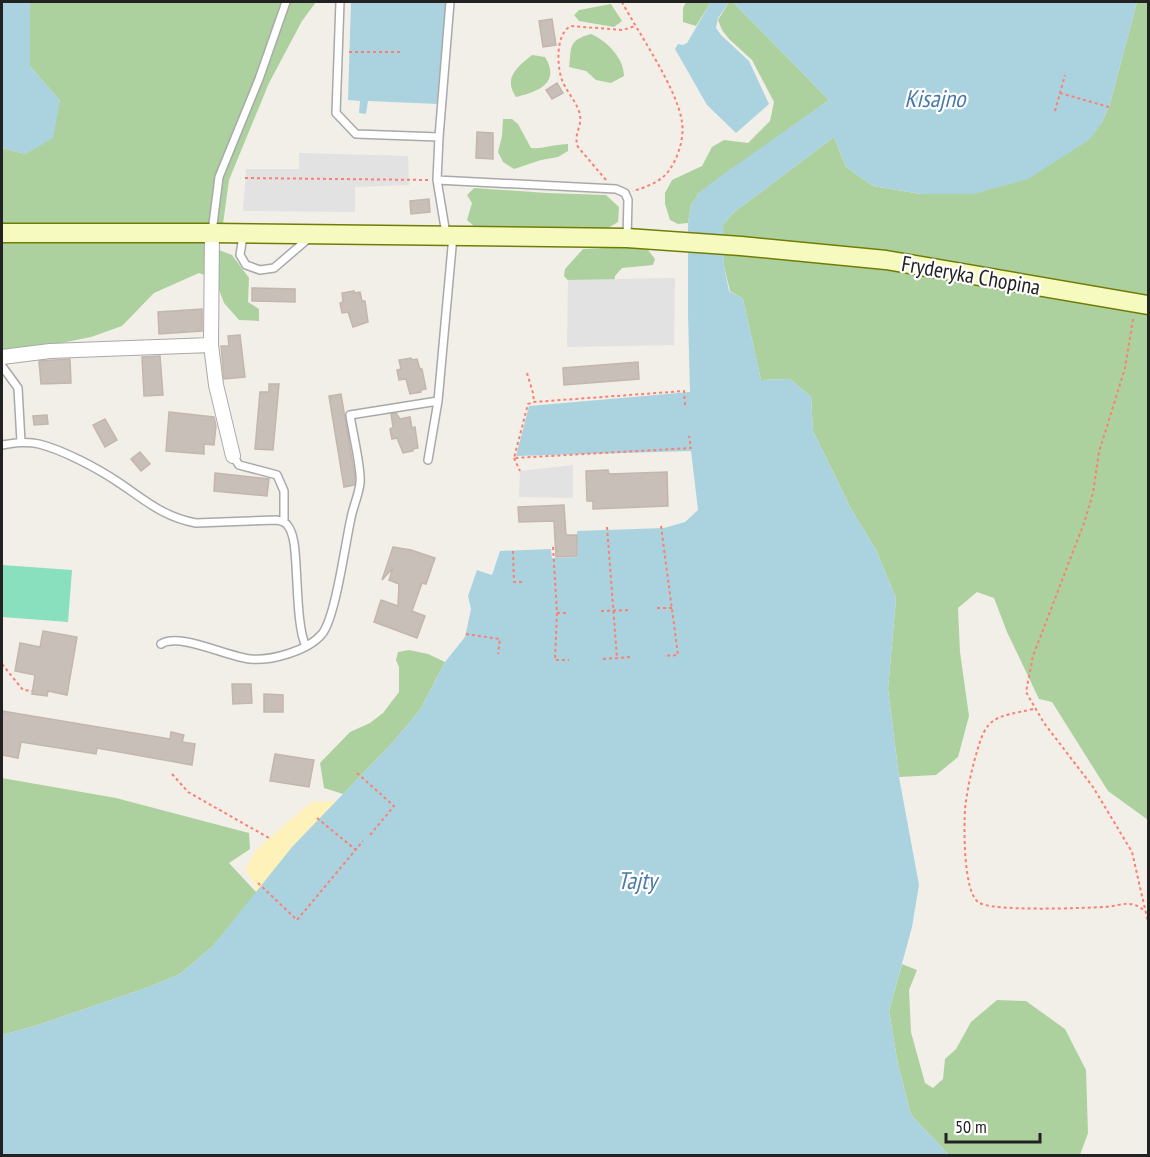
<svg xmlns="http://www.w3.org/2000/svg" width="1150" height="1157" viewBox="0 0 1150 1157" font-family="'PT Sans Narrow',sans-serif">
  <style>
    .forest { fill: #add19e }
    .sand { fill: #fff1ba }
    .pitch { fill: #88e0be }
    .parking { fill: #e2e2e2 }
    .water { fill: #aad3df }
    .building { fill: #c7bfb8; stroke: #c4b6ab; stroke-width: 1.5 }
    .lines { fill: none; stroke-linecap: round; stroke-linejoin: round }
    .service-casing { stroke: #a9a9a9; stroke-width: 10 }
    .minor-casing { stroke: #a9a9a9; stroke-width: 16 }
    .secondary-casing { stroke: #707d05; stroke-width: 21 }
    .path { stroke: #fa8072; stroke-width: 2; stroke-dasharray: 3 3; stroke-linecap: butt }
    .service { stroke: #fff; stroke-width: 7 }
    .minor { stroke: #fff; stroke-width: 14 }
    .secondary { stroke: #f7fabf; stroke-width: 18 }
    .labels { text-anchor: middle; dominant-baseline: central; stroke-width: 4.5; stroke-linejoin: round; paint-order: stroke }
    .street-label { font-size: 22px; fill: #222; stroke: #fff }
    .water-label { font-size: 24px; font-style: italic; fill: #4a7aab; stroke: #fff }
  </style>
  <rect width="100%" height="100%" fill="#f2efe9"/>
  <path class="forest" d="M30 2H316L302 21 269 83 229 180 223 224 207 223 206 245 232 255 249 278 248 302 259 309V321L239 320 224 303 215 279 199 273 154 293 122 326 91 337 2 355V148L26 154 60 101 30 66Z
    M686 2H711L696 26 683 22V8Z
    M729 2H733L829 100 699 193 691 205 688 223 678 224 670 220 665 204V193L672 180 702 166 712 147 724 140 748 143 770 121 774 102 752 60 729 39 722 30 718 20Z
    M1137 2H1148V820L1108 791 1052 702 1039 699 1007 632 994 598 977 592 958 608 960 652 969 716 958 757 936 775 899 777 888 689 896 598 876 550 851 509 813 431 811 397 790 379 761 380 743 299 730 291 724 266 723 225 733 213 834 137 846 167 873 186 921 194 1101 124 1109 107Z
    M611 4 622 21 614 27 579 21 574 15 579 10Z
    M591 34C607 41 624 58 624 76L611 83 596 80 586 71 569 67C572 47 567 41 591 34Z
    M532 55 545 57C561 83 538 92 516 97 503 78 517 67 532 55Z
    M503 119H512L518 124 531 148C544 149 555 144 568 144V151L558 157 541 160 514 169 503 162 498 152 502 136Z
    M474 188 547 193 606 195 619 207 618 222 608 228 475 227 467 220 472 203 467 195Z
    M632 247 648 250 655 259 653 265 622 268 615 276 613 291 572 285 564 276 565 269 583 249Z
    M409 650 428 654 445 662 420 710 393 742 343 794 324 788 320 763 350 732 370 723 383 713 399 692V667L396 660 398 652Z
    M2 778 116 798 249 833 250 849 229 863 257 893 213 946 180 974 149 987 38 1025 2 1035Z
    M902 964 917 970 909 990 911 1032 925 1083 933 1088 943 1079 945 1059 956 1049 971 1022 997 1000 1026 1001 1065 1029 1086 1070 1088 1133 1080 1155H949L911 1115 898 1065 889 1011Z"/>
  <path class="sand" d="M338 801 292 847 257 893 255 885 245 869 256 850 311 802Z"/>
  <path class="pitch" d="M2 565 72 570 68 622 2 617Z"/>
  <path class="parking" d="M299 153 408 156 409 185 355 187V212L243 211 246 169H299Z
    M675 278 674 345 567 347 568 280Z
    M573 465V498L519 497 520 471Z"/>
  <path class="water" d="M2 2H30V66L60 101 53 138 26 154 2 148Z
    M351 2H446L438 104 368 101 366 114 359 113 360 101 348 100Z
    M711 2H729L718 18 716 28 721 35 749 61 769 104 736 133 707 105 675 49 678 44 683 45 687 43Z
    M733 2H1137L1109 107 1101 124 1089 140 1028 179 973 194H921L873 186 846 167 834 137 733 213 723 225 724 266 729 291 743 299 761 380 790 379 811 397 813 431 851 509 876 550 896 598 888 689 899 777 919 885 912 927 889 1011 898 1065 911 1115 949 1155 2 1156V1035L38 1025 149 987 180 974 213 946 292 847 393 742 420 710 445 662 465 637 471 609 468 596 477 570 492 575 500 551 551 549 552 558 578 557 577 531 664 528 685 522 698 510 691 451 516 456 529 406 690 392 688 315V223L691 205 699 193 711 183 829 100Z"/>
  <path class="building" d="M552 19 556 45 543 47 539 21Z
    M557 83 563 93 552 99 546 90Z
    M477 132 493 133V159L476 158Z
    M429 199 430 212 411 214 410 201Z
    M252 288 295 289V302L252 301Z
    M354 291V293L360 292 362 301H365L368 322 353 327 348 312 342 313 340 303 343 302 342 293Z
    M202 309V331L159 334 158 312Z
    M240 335 245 377 224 379 221 346H229L228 336Z
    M160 356 163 395 144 396 142 357Z
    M411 358 412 360 417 359 420 369H422L426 389 421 390V392L410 394 406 379 399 380 397 370 401 369 399 360Z
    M70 359 71 383 41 384 39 361Z
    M638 362 639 379 564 385 563 368Z
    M269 384H279L273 450 255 449 260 392H269Z
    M341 394 355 477 354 485 344 487 329 396Z
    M169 412 214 417 216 426 214 445 204 444V454L166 451Z
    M396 413 400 419 410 417 412 428 415 427 418 448 413 449V451L403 453 397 438 392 439 390 429 393 427 391 414Z
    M47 415 48 424 34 425 33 416Z
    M105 419 117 440 105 447 93 425Z
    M140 452 150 464 141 471 131 459Z
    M608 470 609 474 667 472 668 506 593 509V501H587L586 471Z
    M215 473 269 479 267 496 214 491Z
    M564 505 566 535H577V556L556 557 554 521 519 522 518 507Z
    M393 547 411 550 435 558 426 584 422 583 412 611 425 616 417 638 374 622 381 600 398 606 399 584 389 580 393 568 382 580Z
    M43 631 77 637 67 695 48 691 47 696 32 694 35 675 15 671 20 643 40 647Z
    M232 684H251L252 703 233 704Z
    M264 694 283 695V712H264Z
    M2 711 170 739 171 732 184 735 182 742 195 744 192 765 97 748 96 754 21 742 18 758 2 755Z
    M275 754 314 760 309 787 270 781Z"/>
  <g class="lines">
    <g class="service-casing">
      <path id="service" d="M340 2 336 113 356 134 439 137 437 180 446 234
        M439 137 450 2
        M437 180 616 189 625 193 628 200 627 238
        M212 232 219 177 259 79 286 2
        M243 236 240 255 246 265 260 270 274 268 309 238
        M2 366 18 388 21 442
        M2 445C14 443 26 441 39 444 63 450 97 468 118 482 145 500 163 517 196 523L276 520C281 521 285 521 288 526 292 531 293 537 294 543 298 568 296 628 306 646
        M233 456 239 465 277 475 284 491V522
        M428 460 438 401 453 236
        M161 644C179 632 228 657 250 659 271 661 308 651 322 634 336 616 345 544 351 518 353 507 359 494 360 483 362 471 352 430 350 415L438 401"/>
    </g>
    <g class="minor-casing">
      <path id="minor" d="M212 233 211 345 216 385 233 456
        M2 357 50 351 211 345"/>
    </g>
    <g class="secondary-casing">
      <path id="secondary" d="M2 233H212L627 238 741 246 886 260 1148 305"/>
    </g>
    <path class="path" d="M622 2C639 34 677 88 682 122 685 139 676 166 663 177 655 184 643 188 633 191
      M349 52H401
      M1060 93 1109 107
      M1055 111 1065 75
      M245 178 428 180
      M606 180 578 147C573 135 582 127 580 115 577 101 565 91 561 77 557 63 556 33 571 26L623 30 635 26
      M1133 319 1125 368 1099 452 1093 493 1084 523 1033 656 1026 692 1044 723 1093 787 1132 852 1148 922
      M527 373 533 393 534 402
      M685 405 684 391 534 402 528 404 514 458 691 448 689 436
      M514 458 520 471
      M661 526 678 655 664 656
      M607 527 617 658
      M553 547 557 613 555 660H569
      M513 551 514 582H525
      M657 608H672
      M601 611 630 610
      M557 613H569
      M466 634 500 639 498 654
      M603 659 631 657
      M2 664 23 690 32 691
      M1033 709C995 718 987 714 976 755 971 772 967 791 965 809 964 827 963 890 978 902 990 912 1083 908 1104 907 1123 906 1130 898 1146 912
      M357 773 394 806 370 835
      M172 774 188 792 269 838
      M317 818 356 850
      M258 883 297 920 363 841"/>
    <use href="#service" class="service"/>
    <use href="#minor" class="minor"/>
    <use href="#secondary" class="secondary"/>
  </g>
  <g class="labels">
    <g class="street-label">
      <text transform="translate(971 275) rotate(10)">Fryderyka Chopina</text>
    </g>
    <g class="water-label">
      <text x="935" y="98">Kisajno</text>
      <text x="637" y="880">Tajty</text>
    </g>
  </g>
  <rect width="1150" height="1157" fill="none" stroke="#222222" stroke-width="6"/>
  <path d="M946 1133v9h94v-9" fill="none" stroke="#222222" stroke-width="3"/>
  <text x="955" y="1133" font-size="18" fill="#222222" stroke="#ffffff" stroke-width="4.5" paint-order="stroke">50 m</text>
</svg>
